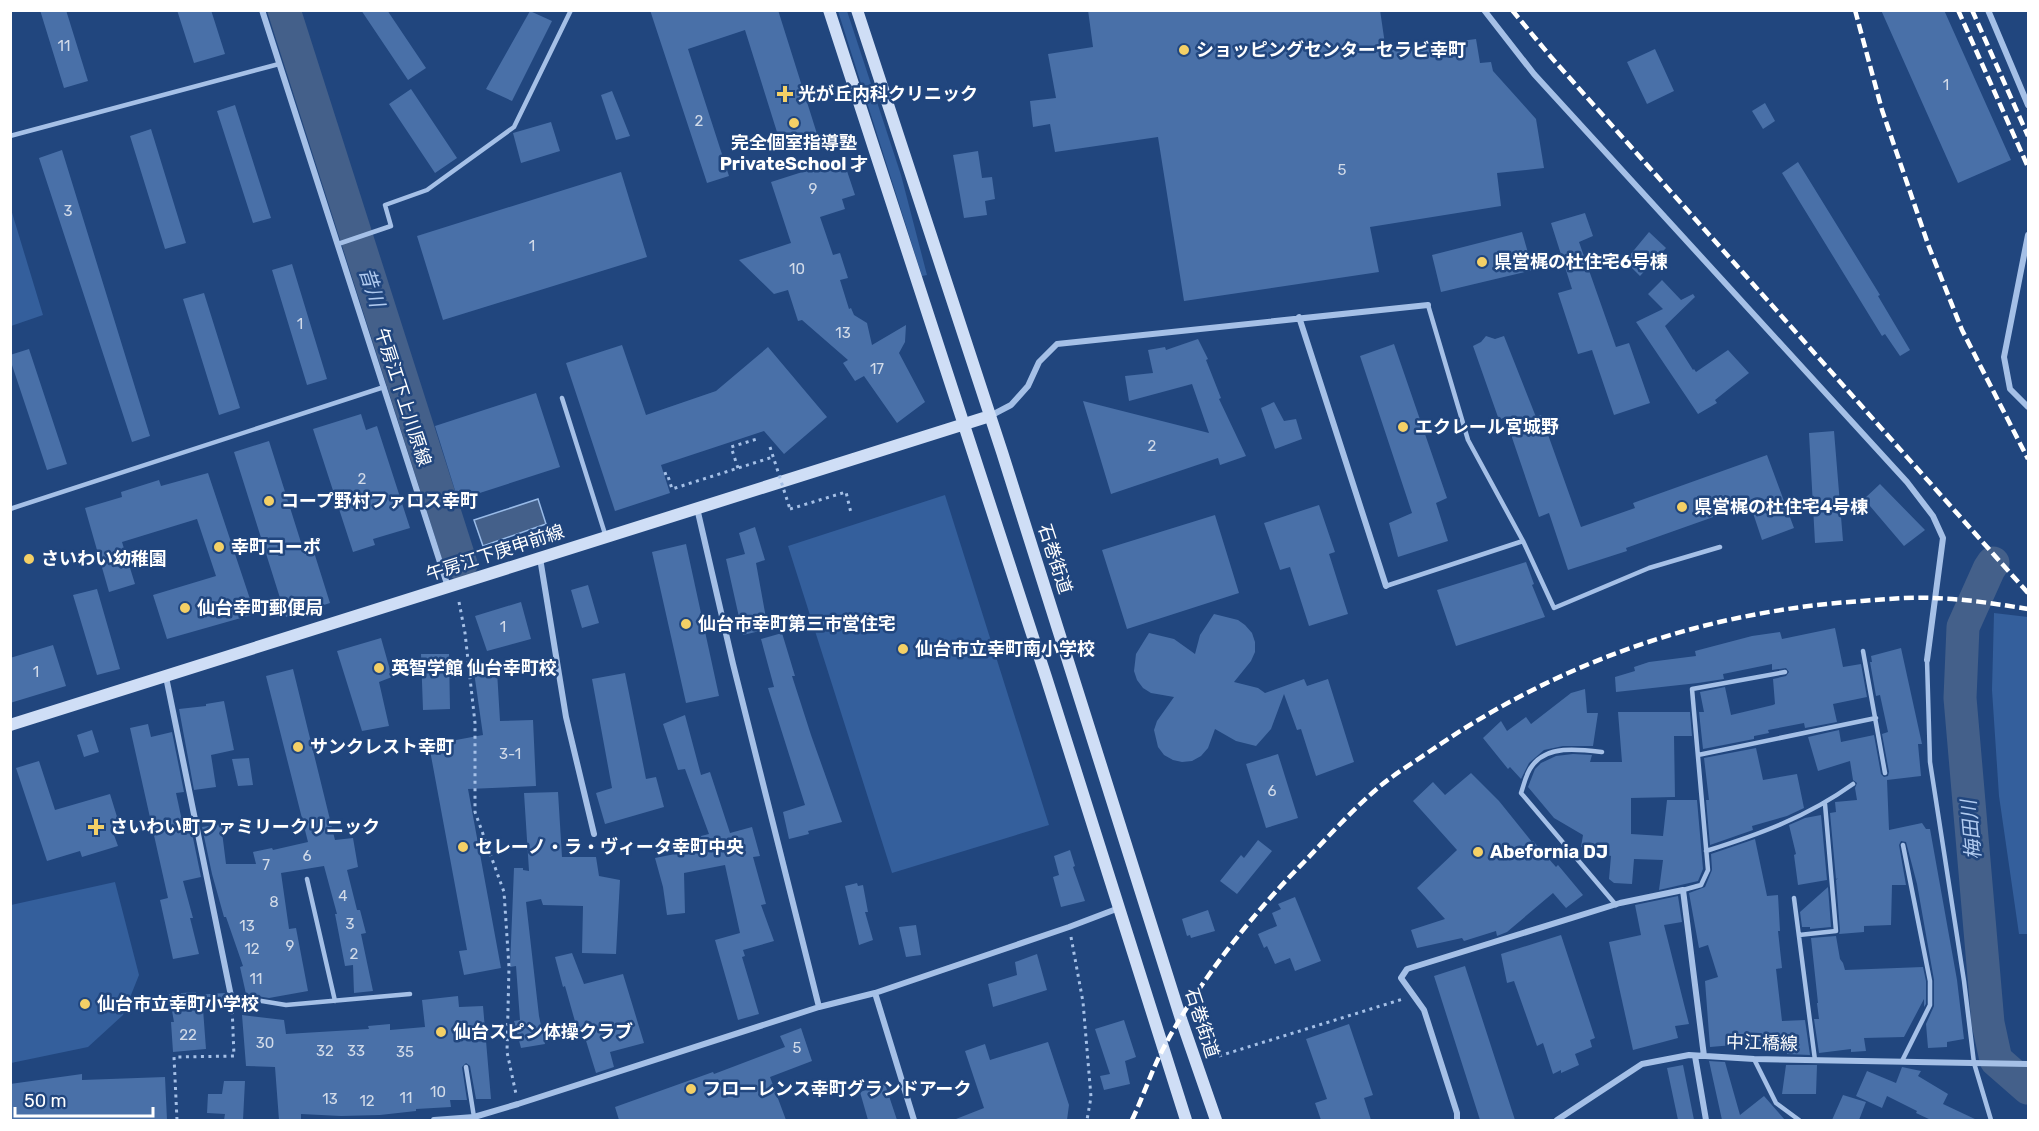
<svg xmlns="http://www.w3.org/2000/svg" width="2039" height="1131" viewBox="0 0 2039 1131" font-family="Rubik,'Noto Sans JP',sans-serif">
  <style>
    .green { fill: #345f9c }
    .water { fill: #44608a; stroke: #99bbe8; stroke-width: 1.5 }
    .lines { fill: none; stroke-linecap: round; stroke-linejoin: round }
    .river { stroke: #44608a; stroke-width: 33 }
    .building { fill: #4970a8 }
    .path { stroke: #a5c0e7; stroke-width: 3; stroke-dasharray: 3 4.5; stroke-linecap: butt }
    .lane { stroke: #a5c0e7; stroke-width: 4.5 }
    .street { stroke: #a5c0e7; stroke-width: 6 }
    .secondary { stroke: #cfdef6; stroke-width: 12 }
    .rail { stroke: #fff; stroke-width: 4.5; stroke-dasharray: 10 4.5; stroke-linecap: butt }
    .path-bridge { stroke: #a5c0e7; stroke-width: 3; stroke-dasharray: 3 4.5; stroke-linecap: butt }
    .poi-dot { fill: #f4d066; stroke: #21467e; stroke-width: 2 }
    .labels { text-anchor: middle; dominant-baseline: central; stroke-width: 5; stroke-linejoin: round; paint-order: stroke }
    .number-label { font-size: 15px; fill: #d2dbe9 }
    .poi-label { font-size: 18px; font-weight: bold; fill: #fff; stroke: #21467e; text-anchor: start }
    .street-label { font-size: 18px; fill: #fff; stroke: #21467e }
    .water-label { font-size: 20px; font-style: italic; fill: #b0caef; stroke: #21467e }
  </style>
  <rect width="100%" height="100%" fill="#21467e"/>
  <path class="green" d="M838 11H847L901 175 927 275 922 276Z
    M10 206 43 315 11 326H10Z
    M945 495 1049 825 892 873 788 546Z
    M1994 613 2028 617V934H2019L1999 796 1992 690Z
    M115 882 139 975 123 1015 88 1047 11 1063V905Z"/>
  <path class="water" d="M538 499 546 524 483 546 474 520Z"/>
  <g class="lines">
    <path class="river" d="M284 10 461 564
      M1993 563 1989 569 1963 627 1960 698 1988 1023 1996 1060 2028 1088"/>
  </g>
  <path class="building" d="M40 10H66L88 81 64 88Z
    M177 10H211L225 54 194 63Z
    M361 10H387L426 68 408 80Z
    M650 10H778L818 137 782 148 745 30 688 49 729 176 707 183Z
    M1088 10H1380L1386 51 1476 39 1480 63 1491 62 1493 71 1536 119 1544 168 1497 173 1501 206 1370 227 1379 272 1184 301 1158 137 1055 152 1050 124 1033 127 1030 101 1056 98 1048 54 1093 47Z
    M1881 10H1944L2011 160 1958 183Z
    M530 11 552 21 512 101 486 89Z
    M1655 49 1674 91 1647 104 1627 62Z
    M411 89 457 158 435 173 389 104Z
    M612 91 630 136 616 140 601 95Z
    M1765 103 1775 121 1763 129 1752 111Z
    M235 105 271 218 253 223 217 111Z
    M551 122 560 151 521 163 513 133Z
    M151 129 186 243 165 249 130 136Z
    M62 150 150 436 132 442 39 158Z
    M978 151 982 178 992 177 995 199 985 201 987 215 964 218 953 155Z
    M843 159 855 195 842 199 845 209 820 217 833 255 840 253 848 278 840 280 849 309 851 308 854 315 867 323 872 345 906 325 905 342 899 353 925 402 897 423 864 376 855 381 843 363 848 360 802 320 798 321 788 290 774 294 739 260 791 243 771 182Z
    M1798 162 1880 295 1878 296 1910 350 1900 356 1885 334 1882 336 1782 173Z
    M621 172 647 257 443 320 417 236Z
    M1585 213 1593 236 1579 242 1616 347 1629 343 1650 403 1614 415 1592 350 1578 354 1558 293 1572 289 1551 223Z
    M1522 232 1533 270 1441 292 1432 255Z
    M1649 232 1666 248 1640 276 1625 261Z
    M292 264 327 379 307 385 272 270Z
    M1662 280 1681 300 1693 294 1695 297 1665 326 1693 370 1694 369 1696 372 1728 350 1749 373 1715 400 1717 403 1698 414 1636 322 1663 309 1648 294Z
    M204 293 240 408 219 415 183 299Z
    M1486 336 1495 339 1504 336 1536 417 1541 415 1581 527 1635 508 1633 503 1767 455 1794 528 1762 540 1750 504 1626 548 1627 551 1568 570 1549 513 1539 517 1505 417 1499 420 1473 346 1481 342Z
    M1198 339 1208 359 1206 360 1221 398 1219 399 1246 456 1220 465 1218 458 1111 494 1083 401 1209 433 1192 384 1129 401 1125 376 1153 373 1148 350 1165 347 1166 350Z
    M1394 344 1447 498 1436 503 1448 541 1398 557 1389 523 1412 513 1360 356Z
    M622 345 646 415 716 391 768 347 827 417 784 454 764 431 661 465 670 493 615 511 566 363Z
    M29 349 67 464 47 470 10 359V355Z
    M536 393 560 467 458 500 435 426Z
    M1274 402 1284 421 1296 419 1302 439 1275 449 1261 408Z
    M361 414 366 430 377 426 410 528 373 539 375 545 353 552 313 429Z
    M1834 431 1843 541 1815 543 1809 433Z
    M269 441 304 552 313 549 330 603 286 617 234 452Z
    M208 473 255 614 167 639 153 595 216 576 197 519 122 542 135 584 109 592 85 508 122 497 121 492 159 480 161 486Z
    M1880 484 1925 530 1904 546 1864 499Z
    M1319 505 1335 552 1329 554 1348 614 1309 626 1290 567 1280 570 1264 523Z
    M1215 515 1239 593 1127 629 1102 550Z
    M755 527 765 560 756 563 768 629 743 635 726 559 745 554 739 533Z
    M686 544 719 696 686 703 652 552Z
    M1526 562 1534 584 1532 585 1545 617 1456 646 1437 590Z
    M588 585 599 623 582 628 571 590Z
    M97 589 120 669 97 675 73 595Z
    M521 602 531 639 487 651 475 616Z
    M1214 614 1238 620 1245 625 1252 633 1255 642V652L1251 661 1234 682 1258 688 1265 693 1304 679 1307 686 1328 679 1354 762 1316 776 1301 729 1297 730 1284 694 1271 729 1256 746 1236 741 1215 729 1208 748 1201 756 1192 761 1182 762 1173 760 1164 755 1158 747 1154 730 1157 721 1174 697 1151 693 1143 688 1137 680 1134 671 1136 654 1149 633 1174 639 1195 654 1200 635Z
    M1835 628 1843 667 1861 664 1867 697 1833 704 1837 722 1805 728 1804 723 1768 730 1769 733 1754 736V739L1703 749 1699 712H1704L1700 692 1725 687 1731 715 1773 705 1775 704 1773 679 1786 676 1789 672 1786 668 1772 670V664L1723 674 1724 679 1698 683 1616 692 1615 677 1635 671 1634 667 1649 662 1696 656 1695 651 1752 636 1780 632 1782 639Z
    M782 633 795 676H792L811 735 842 822 808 831 809 834 789 839 783 812 805 805 768 688 774 687 761 639Z
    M381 638 392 677 379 682 389 726 362 731 337 651Z
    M53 645 66 686 10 703V658Z
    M1901 648 1922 744H1918L1921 776 1887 780 1889 830 1922 823 1926 829H1930L1957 980 1964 1039 1947 1042V1047L1928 1048 1926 1024 1934 1006V980L1917 884 1906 842 1901 841 1899 845 1906 885H1892L1891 925 1864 926V932L1839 934 1840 931 1836 880 1838 878 1836 879 1830 813 1836 812 1835 802 1857 800 1855 788 1857 783 1853 780 1850 761 1818 771 1808 737 1839 730 1841 742 1874 735 1881 774 1884 777 1888 776 1889 772 1882 734 1888 732 1880 695 1876 696 1870 662H1872L1871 656Z
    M421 654H449L450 709 423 710Z
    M293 669 335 840 353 838 358 867 347 870 357 910H360L366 933 361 934 373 991 354 993 353 965 345 966 335 914H337L324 866 281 873 289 929 296 928 308 991 269 998 246 994 240 967 243 966 226 917H224L212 874 202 827 221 824 226 864H256L253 852 272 848 273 850 308 842 266 676Z
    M497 671 500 721 533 720 536 786 468 789 501 968 464 975 459 951 467 950 429 745 483 735 474 672Z
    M625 673 646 779 656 777 664 807 605 824 596 793 612 788 592 679Z
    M1585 689 1587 713H1598L1593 746H1563L1544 750 1529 763 1521 779 1510 767 1508 769 1483 738 1501 721 1507 731 1526 717 1531 724 1571 693Z
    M224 701 234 750 211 755 216 787 194 790 179 709 206 706V704Z
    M1618 712H1690L1692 736H1674L1675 797 1631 798V834L1663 836 1667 800H1697L1703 869 1698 881 1659 890 1663 860 1634 859 1632 884 1614 883 1609 879 1611 856 1581 847 1583 835 1554 818 1528 787 1535 769 1541 763 1556 756 1573 754 1592 755 1590 762H1622Z
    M685 715 701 775 710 772 730 833 752 827 760 856 753 857 766 904 761 905 774 941 743 950 745 956 742 957 759 1014 738 1020 715 940 740 933 725 865 684 873 685 913 667 915 663 887 655 858 700 849 697 837 709 834 685 769 678 770 663 724Z
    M148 724 151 737 172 732 184 792 176 793 184 830 191 828 201 877 183 881 193 918H190L199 954 173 959 160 900 168 898 130 728Z
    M92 730 99 752 84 757 77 735Z
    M1756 748 1763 780 1797 774 1804 808 1787 816 1752 826 1753 830 1710 845 1706 800H1709L1704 758Z
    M1278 754 1298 818 1266 828 1246 764Z
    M249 758 253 785 238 786 232 759Z
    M39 761 55 810 110 794 122 833 114 835 118 846 82 857 80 851 47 861 16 768Z
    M1471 773 1499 801 1532 842 1533 841 1556 867 1558 865 1583 895 1566 908 1553 893 1507 932 1497 936 1496 931 1464 941 1462 938 1417 948 1411 930 1445 919 1417 888 1457 850 1413 801 1433 782 1445 795Z
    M558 792 562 857H596L599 876 620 880 616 954 582 953 583 906 543 905 541 899 526 902 539 1016 545 1044 521 1048 514 1021 520 1020 516 966 510 967 514 868H523V870L529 871 524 793Z
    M1821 815 1827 880 1798 885 1794 855 1796 854 1789 825 1805 818Z
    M1755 839 1767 896 1778 895 1780 931H1778L1782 968 1776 969 1782 1021 1805 1020 1810 1055 1787 1054 1788 1046H1784V1043L1744 1040 1745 1044 1710 1047 1705 981 1718 977 1708 945 1699 948 1689 893 1705 887 1712 870 1711 854Z
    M1258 840 1272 851 1237 894 1220 881 1241 855 1244 858Z
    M1070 850 1075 866 1073 867 1085 901 1061 907 1053 877 1059 875 1054 856Z
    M857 883 858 886 863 885 868 912H865L873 940 859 945 845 886Z
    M1828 887 1831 927 1810 929V927H1802L1800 912Z
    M1678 896 1682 922 1664 925 1689 1024 1675 1026 1678 1038 1633 1050 1609 942 1641 935 1635 905Z
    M1295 897 1321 961 1295 971 1290 958 1275 964 1267 946 1264 948 1258 934 1277 926 1272 913 1281 909 1278 904Z
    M1208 910 1215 931 1191 938 1190 935 1187 936 1182 919Z
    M916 925 921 955 906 957 899 927Z
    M1561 935 1595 1038 1590 1040 1592 1047 1575 1054 1579 1065 1561 1073V1070L1553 1074 1543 1043 1537 1046 1514 981 1507 983 1501 954Z
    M1836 936 1840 959 1843 963 1845 970 1923 967 1926 981V1004L1924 1007V999L1904 1037 1864 1038 1866 1051 1851 1052V1049L1819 1053 1814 1019H1819L1817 1003H1818L1811 938Z
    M572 953 584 984 623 974 644 1043 610 1052 614 1067 596 1073 583 1031 578 1032 565 986 563 987 555 957Z
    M1037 954 1047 990 993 1007 988 984 1017 975 1015 962Z
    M1465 966 1515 1120H1480L1434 976Z
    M196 992V995L225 993 228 1000 237 1003 198 1009H203L206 1049 173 1052 171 1022H174L169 994Z
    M458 996 459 1007 483 1006 491 1099H476L470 1066 466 1063 462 1067 467 1100H450L451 1107 416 1109V1111L380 1115 341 1116 301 1114V1120H279L275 1067 246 1066 242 1015 284 1020 286 1034 369 1029 368 1026 390 1024V1030L425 1027 422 1000Z
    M1124 1020 1136 1057 1125 1061 1130 1084 1104 1090 1100 1076 1110 1074 1095 1029Z
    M1349 1024 1373 1095 1364 1098 1371 1120H1321L1315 1103 1327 1099 1306 1039Z
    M801 1028 812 1061 770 1077 786 1120H619L615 1107 713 1072 714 1074 785 1047 780 1036Z
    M1048 1042 1069 1105 1067 1120H956V1119L984 1108 965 1051 985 1044 990 1060Z
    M1709 1061 1725 1062 1740 1115 1764 1096 1785 1120H1722Z
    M1683 1065 1694 1120H1678L1667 1068Z
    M1786 1065H1817L1816 1094H1782Z
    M1902 1067 1921 1071 1918 1076 1948 1094 1943 1104 1977 1120H1931L1916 1113 1917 1111 1887 1096 1882 1108 1856 1096 1867 1071 1896 1083Z
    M82 1074V1080L165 1077 167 1120H10V1084Z
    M224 1081H245L243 1120H224L225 1114 207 1113 208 1094H222Z
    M885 1084 897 1120H868L860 1092Z
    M1843 1095 1866 1102 1859 1120H1832Z"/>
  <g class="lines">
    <path class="path" d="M738 468 731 447 757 439
      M664 474 667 473 672 489 773 457
      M790 509 846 492 851 513
      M459 602 465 633 475 723V812L504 892 509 967 507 1052 516 1094
      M1071 937 1083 1002 1091 1097 1087 1120
      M1219 1056 1403 999
      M177 1120 174 1057 234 1056 232 1006"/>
    <path class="lane" d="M10 136 279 64
      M338 244 391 226 385 205 427 190 514 127 571 10
      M562 398 606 537
      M10 509 384 387
      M1523 541 1554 608 1649 568 1720 547
      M1386 586 1523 541 1468 440 1428 305
      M1863 651 1885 773
      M1927 660 1930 762 1964 981 1974 1063 1991 1120
      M1602 752C1578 749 1547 745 1532 766 1526 773 1524 785 1521 793L1616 905
      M1698 755 1876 718
      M1706 851C1760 834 1807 817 1853 784
      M307 879 335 1001
      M1683 890 1701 885 1708 870 1692 689 1785 672
      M1794 898 1815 1060
      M1799 935 1836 931 1825 804
      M231 996 286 1005 410 994
      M1754 1059 1776 1103 1799 1120
      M1902 1061 1930 1005V981L1903 845
      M466 1067 474 1117"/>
    <path class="street" d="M262 10 448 587
      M1484 10 1534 74 1907 482 1933 516 1943 538 1927 660
      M1988 10 2028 105
      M2028 235 2004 357 2010 389 2028 407
      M1299 317 1386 586
      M990 416 1011 405 1028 386 1039 362 1057 344 1428 305
      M697 508 733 664 819 1007
      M540 558 566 717 594 834
      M166 677 231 996
      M875 993 914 1120
      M1695 1056 1706 1120
      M434 1120 474 1117 518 1104 819 1007 875 993 1069 927 1119 908
      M1457 1120V1113L1424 1010 1401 978 1407 969 1620 903 1683 890 1704 1056
      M1557 1120 1642 1064 1689 1055 1754 1059 2028 1064"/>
    <path class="secondary" d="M829 10 1046 677 1186 1120
      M857 10 1002 452 1181 1019 1216 1120
      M10 725 990 416"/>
    <path class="rail" d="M1512 10 1551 57 2028 593
      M1855 10 1882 110 1929 247 1962 330 2028 459
      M1958 10 2028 167
      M1972 10 2028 136
      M1132 1120C1143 1097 1151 1072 1163 1049 1197 984 1252 914 1304 862 1328 837 1352 810 1379 787 1397 772 1419 759 1439 745 1566 659 1709 611 1862 601 1886 599 1910 597 1934 598 1966 599 1997 604 2028 609"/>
    <path class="path-bridge" d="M770 447 790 509"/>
  </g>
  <g class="poi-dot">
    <circle cx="1184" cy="50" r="6"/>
    <path d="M782 85h6v6h6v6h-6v6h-6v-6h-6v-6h6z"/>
    <circle cx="794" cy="123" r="6"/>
    <circle cx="1482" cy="262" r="6"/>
    <circle cx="1403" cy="427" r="6"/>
    <circle cx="269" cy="501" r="6"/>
    <circle cx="1682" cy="507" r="6"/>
    <circle cx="219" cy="547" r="6"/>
    <circle cx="29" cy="559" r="6"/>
    <circle cx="185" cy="608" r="6"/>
    <circle cx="686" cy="624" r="6"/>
    <circle cx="903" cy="649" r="6"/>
    <circle cx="379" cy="668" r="6"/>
    <circle cx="298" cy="747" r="6"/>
    <path d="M93 818h6v6h6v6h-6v6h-6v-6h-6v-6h6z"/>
    <circle cx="463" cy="847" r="6"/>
    <circle cx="1478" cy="852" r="6"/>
    <circle cx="85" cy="1004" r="6"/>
    <circle cx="441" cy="1032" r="6"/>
    <circle cx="691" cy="1089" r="6"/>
  </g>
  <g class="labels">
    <g class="number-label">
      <text x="64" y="46">11</text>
      <text x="1946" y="85">1</text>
      <text x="699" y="121">2</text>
      <text x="1342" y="170">5</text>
      <text x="813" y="189">9</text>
      <text x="68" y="211">3</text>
      <text x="532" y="246">1</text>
      <text x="797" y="269">10</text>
      <text x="300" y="324">1</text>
      <text x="843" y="333">13</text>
      <text x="877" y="369">17</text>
      <text x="1152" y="446">2</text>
      <text x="362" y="479">2</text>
      <text x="503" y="627">1</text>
      <text x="36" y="672">1</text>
      <text x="510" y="754">3-1</text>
      <text x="1272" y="791">6</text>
      <text x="307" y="856">6</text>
      <text x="266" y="865">7</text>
      <text x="343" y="896">4</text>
      <text x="274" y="902">8</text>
      <text x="350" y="924">3</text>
      <text x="247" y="926">13</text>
      <text x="290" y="946">9</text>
      <text x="252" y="949">12</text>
      <text x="354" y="954">2</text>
      <text x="256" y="979">11</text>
      <text x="188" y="1035">22</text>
      <text x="265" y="1043">30</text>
      <text x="797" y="1048">5</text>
      <text x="325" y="1051">32</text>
      <text x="356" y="1051">33</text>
      <text x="405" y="1052">35</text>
      <text x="438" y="1092">10</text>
      <text x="406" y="1098">11</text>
      <text x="330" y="1099">13</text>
      <text x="367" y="1101">12</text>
    </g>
    <g class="poi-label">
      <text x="1196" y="50">ショッピングセンターセラビ幸町</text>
      <text x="798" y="94">光が丘内科クリニック</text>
      <text x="794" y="143" text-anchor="middle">完全個室指導塾<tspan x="794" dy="21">PrivateSchool 才</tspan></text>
      <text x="1494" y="262">県営梶の杜住宅6号棟</text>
      <text x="1415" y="427">エクレール宮城野</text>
      <text x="281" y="501">コープ野村ファロス幸町</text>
      <text x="1694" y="507">県営梶の杜住宅4号棟</text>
      <text x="231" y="547">幸町コーポ</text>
      <text x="41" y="559">さいわい幼稚園</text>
      <text x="197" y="608">仙台幸町郵便局</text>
      <text x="698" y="624">仙台市幸町第三市営住宅</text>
      <text x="915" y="649">仙台市立幸町南小学校</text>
      <text x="391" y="668">英智学館 仙台幸町校</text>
      <text x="310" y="747">サンクレスト幸町</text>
      <text x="110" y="827">さいわい町ファミリークリニック</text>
      <text x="475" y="847">セレーノ・ラ・ヴィータ幸町中央</text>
      <text x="1490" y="852">Abefornia DJ</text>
      <text x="97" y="1004">仙台市立幸町小学校</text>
      <text x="453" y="1032">仙台スピン体操クラブ</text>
      <text x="703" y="1089">フローレンス幸町グランドアーク</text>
    </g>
    <g class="street-label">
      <text transform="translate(403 397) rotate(72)">午房江下上川原線</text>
      <text transform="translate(495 553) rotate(-18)">午房江下庚申前線</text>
      <text transform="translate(1055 559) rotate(72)">石巻街道</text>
      <text transform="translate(1202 1023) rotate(72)">石巻街道</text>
      <text transform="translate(1762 1043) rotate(2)">中江橋線</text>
    </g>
    <g class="water-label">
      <text transform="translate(372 287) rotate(72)">昔川</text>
      <text transform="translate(1971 830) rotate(-95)">梅田川</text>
    </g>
  </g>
  <rect width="2039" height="1131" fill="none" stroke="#ffffff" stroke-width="24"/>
  <path d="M15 1107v9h138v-9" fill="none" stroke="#ffffff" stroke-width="3"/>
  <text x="24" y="1107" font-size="18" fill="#ffffff" stroke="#21467e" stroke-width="4.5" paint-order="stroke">50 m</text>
</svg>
